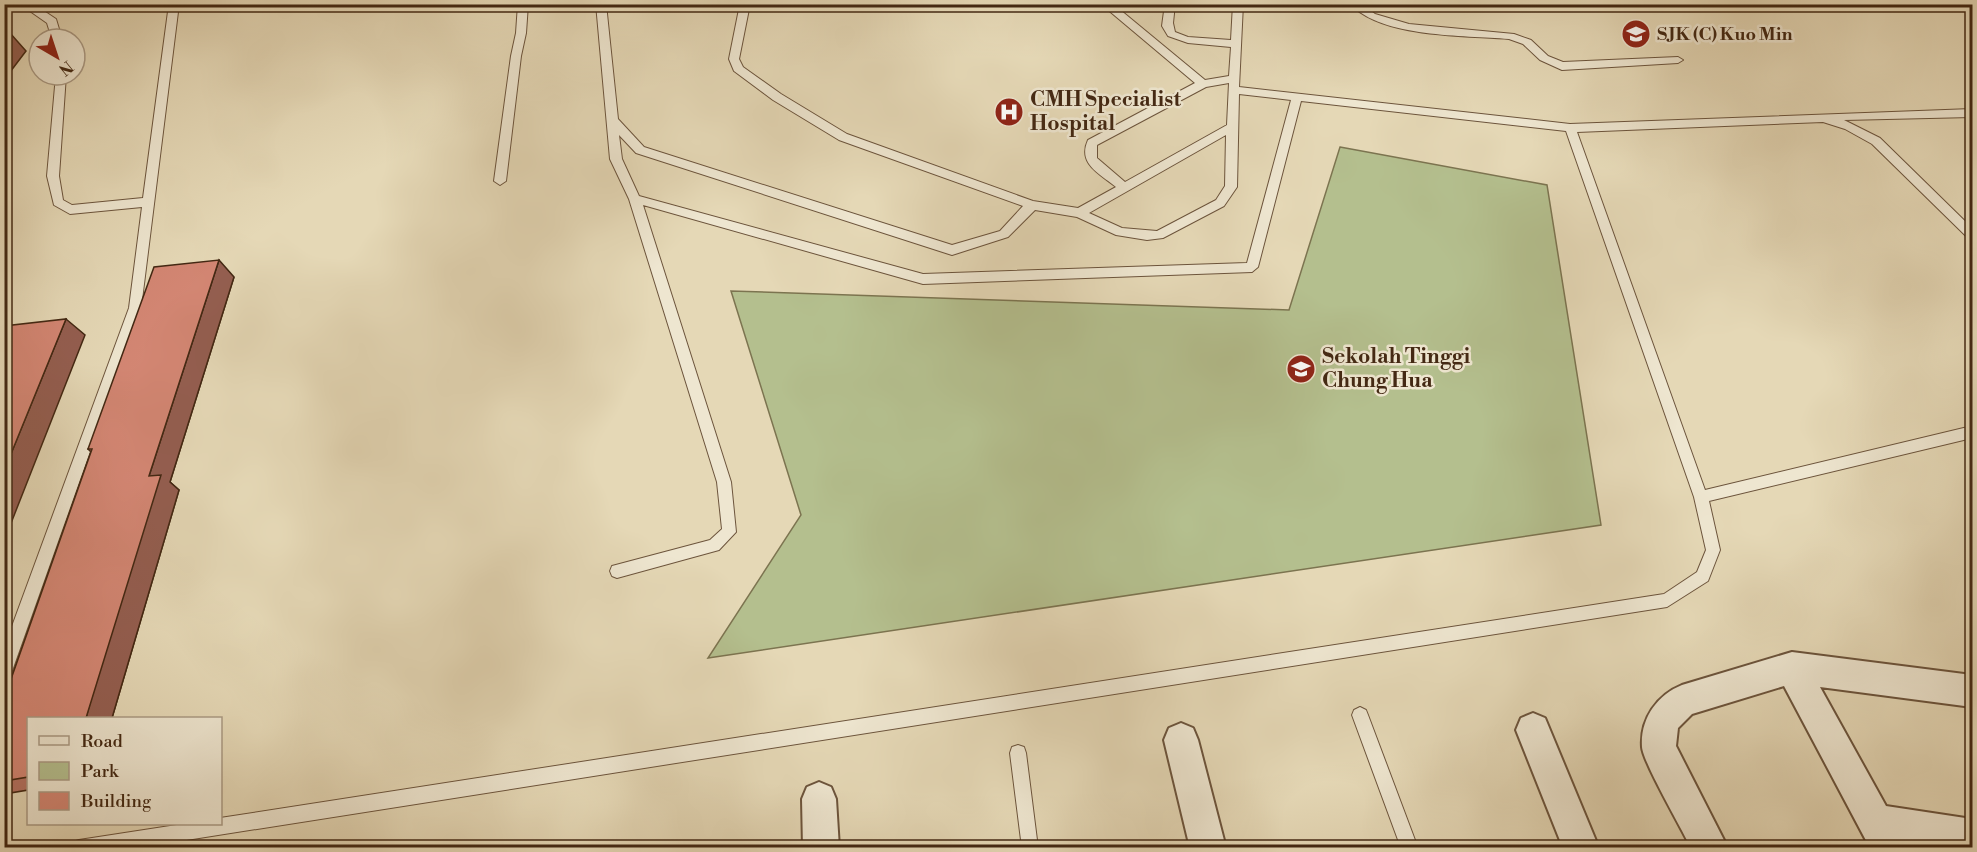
<svg xmlns="http://www.w3.org/2000/svg" width="1977" height="852" viewBox="0 0 1977 852" font-family="'Libre Bodoni',serif">
  <style>
    .green { fill: #b4bf8e; stroke: #7c7450; stroke-width: 1.5 }
    .lines { fill: none; stroke-linecap: round; stroke-linejoin: round }
    .lane-casing { stroke: #6c543c; stroke-width: 2 }
    .street-casing { stroke: #6c543c; stroke-width: 4 }
    .lane { fill: #eee6d0; fill-rule: evenodd }
    .street { fill: #eee6d0; fill-rule: evenodd }
    .wall { fill: #b57363; stroke: #432813; stroke-width: 1.5 }
    .shaded-wall { fill: #945e50; stroke: #432813; stroke-width: 1.5 }
    .building { fill: #d38673; stroke: #432813; stroke-width: 1.5 }
    .labels { text-anchor: middle; dominant-baseline: central; stroke-width: 5; stroke-linejoin: round; paint-order: stroke }
    .far-poi-label { font-size: 18px; font-weight: bold; fill: #432813; stroke: #eee6d0; text-anchor: start }
    .poi-label { font-size: 21px; font-weight: bold; fill: #432813; stroke: #eee6d0; text-anchor: start }
  </style>
  <rect width="100%" height="100%" fill="#e5d8b6"/>
  <filter id="stains"><feTurbulence type="fractalNoise" baseFrequency=".00333" numOctaves="4"/><feColorMatrix values="0 0 0 0 .2 0 0 0 0 .09 0 0 0 0 .02 0 0 0 .5 -.17"/></filter>
  <radialGradient id="worn" r=".72"><stop offset=".6" stop-color="#630" stop-opacity="0"/><stop offset="1" stop-color="#630" stop-opacity=".3"/></radialGradient>
  <path class="green" d="M1340 147 1547 185 1601 525 708 658 801 515 731 291 1289 310Z"/>
  <g class="lines">
    <g class="lane-casing">
      <path id="lane" d="M14 4 35 5 56 19 62 39H52L47 23 27 9Z
        M169 4H179L141 308 12 671 9 676 4 678V648L129 308 142 207 70 214 54 205 47 176 56 75H66L59 176 63 200 72 205 143 198Z
        M518 4H528L526 33 521 56 506 181 500 185 494 181 511 56 516 33Z
        M596 4H606L618 119 644 147 952 245 1000 231 1023 206 839 140 773 100 734 71 729 59 740 4H750L739 59 743 67 781 94 847 134 1033 201 1078 208 1116 187C1100 174 1077 164 1088 140L1195 83 1101 4H1113L1205 80 1229 76 1231 47 1188 43 1168 36 1162 26 1165 4H1175L1173 23 1175 32 1188 37 1231 40 1233 4H1243L1239 87 1570 124 1972 109V117L1844 120 1880 138 1972 228V239L1968 238 1872 144 1845 129 1823 122 1577 132 1705 490 1972 426V438L1709 501 1720 550 1708 581 1667 607 136 848H71L73 842 79 840 183 824H220V818L1664 594 1697 572 1706 550 1694 497 1566 131 1301 101 1258 267 1252 272 923 284 643 205 731 482 736 532 719 550 617 578 612 576 610 571 612 566 710 540 722 529 717 482 629 199 610 159ZM1229 83 1227 125 1125 182 1097 158V145L1206 87ZM1239 94 1291 100 1247 263 923 274 639 196 622 159 619 135 636 153 952 255 1008 237 1035 210 1077 217 1116 235 1147 240 1163 238 1224 206 1237 187ZM1226 135 1225 186 1216 200 1157 231 1122 228 1089 213Z
        M1350 4H1362L1375 14 1409 24 1514 34 1531 40 1548 56 1563 62 1678 57 1683 60 1678 63 1562 70 1540 60 1523 44 1509 39C1463 35 1383 38 1350 4Z
        M1360 707 1366 710 1368 715 1418 848H1401L1352 715 1354 710Z
        M1018 745 1024 747 1026 753 1038 848H1022L1010 753 1012 747Z"/>
    </g>
    <g class="street-casing">
      <path id="street" d="M1792 652 1972 675V707L1820 687 1886 806 1972 819V848H1926L1906 844 1908 848H1870L1784 686 1692 714 1678 728 1676 746 1728 848H1691C1682 829 1643 762 1642 747 1640 719 1657 695 1682 685Z
        M1533 713 1545 718 1599 848H1563L1516 730 1521 718Z
        M1181 723 1193 728 1198 740 1226 848H1190L1164 740 1169 728Z
        M819 782 831 787 836 799 839 848H803L802 799 807 787Z"/>
    </g>
    <use href="#lane" class="lane"/>
    <use href="#street" class="street"/>
  </g>
  <path class="wall" d="M234 277 170 482 179 490 112 718H28V790L4 794V699L91 452 88 449Z"/>
  <path class="shaded-wall" d="M10 33 26 51 4 80V40Z
    M219 260 234 277 170 482 179 490 112 718H86L149 476Z
    M4 313 8 316 4 322Z
    M66 319 85 335 4 541V471Z"/>
  <path class="building" d="M4 33H10L4 40Z
    M219 260 149 476 161 475 86 718H28V777L4 781V699L92 449H88L154 267Z
    M66 319 4 471V326Z"/>
  <defs>
    <g id="school-disc" transform="scale(1.5)"><circle r="9.5" fill="#8f2418" stroke="#eee6d0"/><path d="M0-5L7-2L0 1L-7-2ZM-4 1L0 2.5L4 1V4Q0 6-4 4Z" fill="#fff"/></g>
    <g id="hospital-disc" transform="scale(1.5)"><circle r="9.5" fill="#8f2418" stroke="#eee6d0"/><path d="M-5-5h3v3.5h4V-5h3V5h-3V1.5h-4V5h-3Z" fill="#fff"/></g>
  </defs>
  <g fill-rule="evenodd">
    <use href="#school-disc" x="1636" y="34"/>
    <use href="#hospital-disc" x="1009" y="112"/>
    <use href="#school-disc" x="1301" y="369"/>
  </g>
  <g class="labels">
    <g class="far-poi-label">
      <text x="1657" y="34">SJK (C) Kuo Min</text>
    </g>
    <g class="poi-label">
      <text x="1030" y="100">CMH Specialist<tspan x="1030" dy="24">Hospital</tspan></text>
      <text x="1322" y="357">Sekolah Tinggi<tspan x="1322" dy="24">Chung Hua</tspan></text>
    </g>
  </g>
  <rect width="1977" height="852" fill="none" stroke="#e5d8b6" stroke-width="24"/>
  <rect x="6" y="6" width="1965" height="840" fill="none" stroke="#432813" stroke-width="3"/>
  <rect x="12" y="12" width="1953" height="828" fill="none" stroke="#432813" stroke-width="1.5"/>
  <rect x="27" y="717" width="195" height="108" fill="#eee6d0" stroke="#aa9a84" stroke-width="1.5"/>
  <rect x="39" y="736" width="30" height="9" fill="#eee6d0" stroke="#aa9a84" stroke-width="1.5"/>
  <text x="81" y="747" font-size="18" fill="#432813">Road</text>
  <rect x="39" y="762" width="30" height="18" fill="#b4bf8e" stroke="#aa9a84" stroke-width="1.5"/>
  <text x="81" y="777" font-size="18" fill="#432813">Park</text>
  <rect x="39" y="792" width="30" height="18" fill="#d38673" stroke="#aa9a84" stroke-width="1.5"/>
  <text x="81" y="807" font-size="18" fill="#432813">Building</text>
  <g transform="translate(57 57) rotate(141)"><circle r="28" fill="#eee6d0" stroke="#aa9a84" stroke-width="1.5"/>
  <path d="M0-4.5L10 22L0 15L-10 22Z" fill="#8f2418"/>
  <text y="-9" font-size="16" font-weight="bold" text-anchor="middle" fill="#432813">N</text>
  </g>
  <rect width="100%" height="100%" filter="url(#stains)"/>
  <rect width="100%" height="100%" fill="url(#worn)"/>
</svg>
